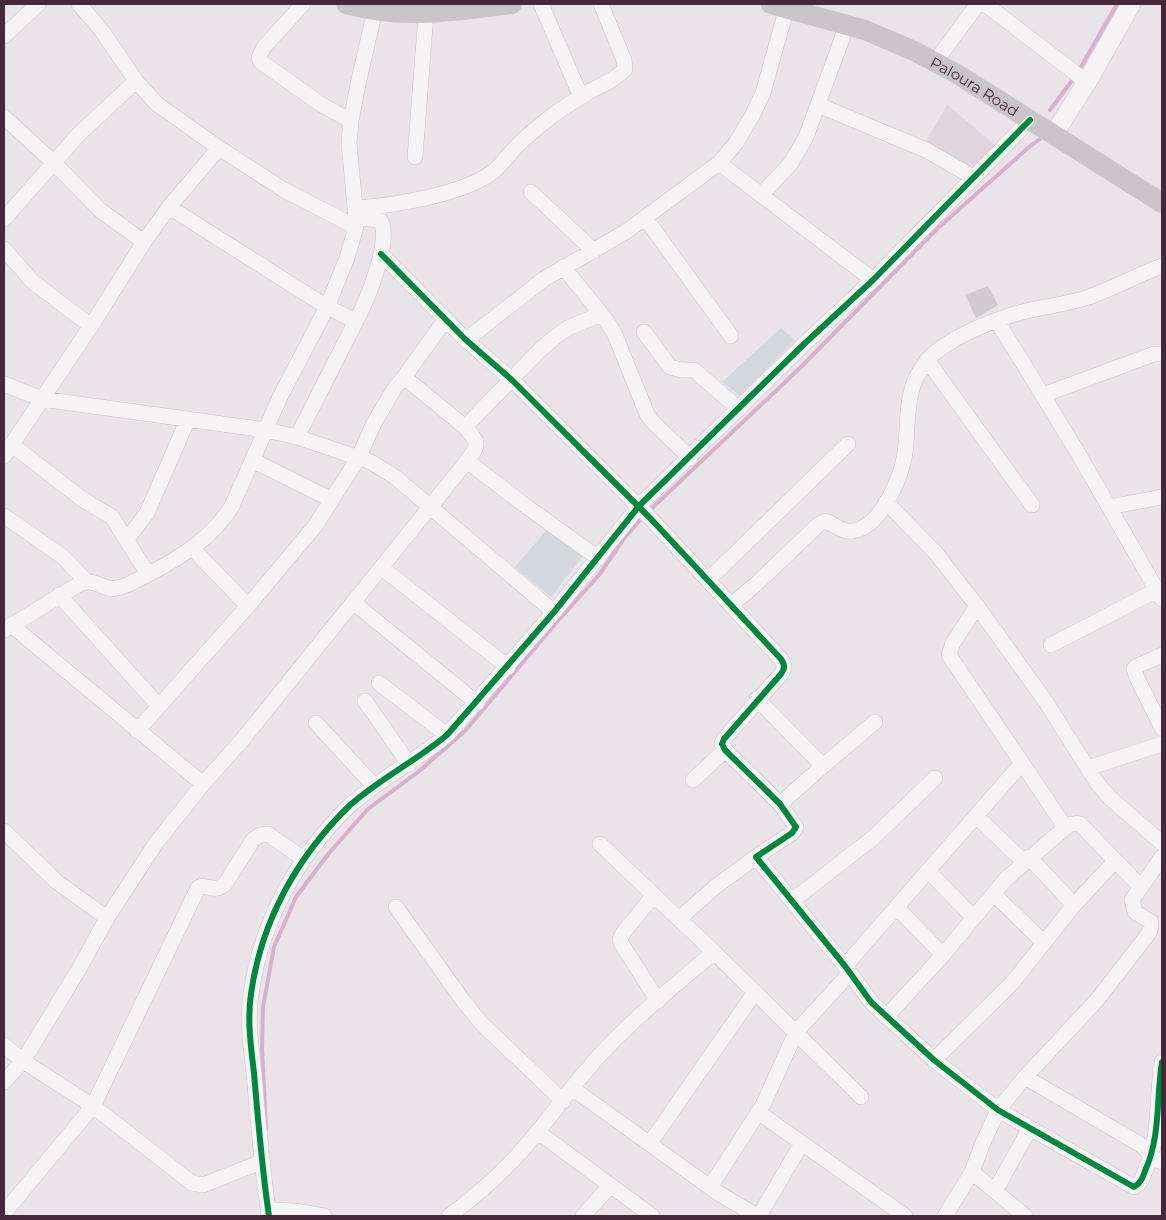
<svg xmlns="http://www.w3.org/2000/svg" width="1166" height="1220" viewBox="0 0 1166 1220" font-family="Montserrat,sans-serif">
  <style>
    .built { fill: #e0d5dc }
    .green { fill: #d4d7de }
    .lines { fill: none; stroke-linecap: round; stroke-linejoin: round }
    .stream { stroke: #d7b0cd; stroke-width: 4 }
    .building { fill: #d1cacf }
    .minor-casing { stroke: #c8c2c6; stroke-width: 16 }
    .tertiary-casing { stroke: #c8c2c6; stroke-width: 20 }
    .minor { stroke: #f6f3f5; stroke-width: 15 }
    .tertiary { stroke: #f6f3f5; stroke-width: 19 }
    .secondary { stroke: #cbc4c8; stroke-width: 20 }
    .cycleway-casing { stroke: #f9f2f7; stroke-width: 9 }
    .cycleway { stroke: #00873e; stroke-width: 6 }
    .labels { text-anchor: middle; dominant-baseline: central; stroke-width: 4.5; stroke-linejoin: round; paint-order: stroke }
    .street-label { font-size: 15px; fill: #46283b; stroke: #f9f2f7 }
  </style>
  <rect width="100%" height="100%" fill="#eae4e8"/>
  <path class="built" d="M947 105 995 145 969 172 926 141Z"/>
  <path class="green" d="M781 328 795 340 740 396 722 382Z
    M550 526 585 553 551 597 515 567Z"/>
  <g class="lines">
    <path class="stream" d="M1078 72 1117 4
      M1050 110 1074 78
      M649 511 800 368 937 229 1029 147 1040 139
      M266 1129 262 1048 263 1007 274 947 296 897 329 853 368 809 418 772 465 731 556 623 599 575 625 537 644 516"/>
  </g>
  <path class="building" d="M988 286 998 305 976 318 965 295Z"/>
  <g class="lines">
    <g class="minor-casing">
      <path id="minor" d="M79 4 102 31 136 81 157 104 219 148 284 190 356 227
        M303 4 264 47 259 57 261 62 322 105 351 121
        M541 4 581 97
        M985 4 1087 82
        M4 36 38 4
        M935 62 978 4
        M818 105 926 150 973 177
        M4 117 53 162 100 210 144 242
        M415 157 426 14
        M719 163 873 280
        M531 192 594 251
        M761 195 791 163 806 137 847 25
        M169 207 327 307 356 321 297 437
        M356 208C392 206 466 194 494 171 502 164 509 154 517 146 528 135 540 125 552 116 564 107 577 99 590 91 602 85 616 79 625 69L624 60 601 4
        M356 218 380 220C393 238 366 303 356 321
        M4 219 79 134 136 81
        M646 219 731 336
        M4 249 33 282 91 326
        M381 254 466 340 512 380 651 519 781 659C785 665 785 668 781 674L724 739 722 744 725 750 780 804 796 827 792 833 756 857 845 966 871 1002 934 1060 998 1110 1134 1187C1141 1183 1143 1177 1145 1171 1161 1136 1156 1099 1162 1062
        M563 267 607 321 615 335 647 414 652 421 690 458
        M997 321 1075 448 1162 599
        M644 332 670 367 681 370H694L739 409
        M466 340 544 279 627 231 719 163 736 143 752 116 763 93 787 7
        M927 360 1032 505
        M404 377 446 319
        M4 384 42 399 266 430 297 437 371 462 395 477 554 612
        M1043 395 1154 354H1162
        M465 427C479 443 480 444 467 461L523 504 598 558
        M11 444 82 499 112 517 148 574
        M4 456 91 326 144 242 169 207 219 148
        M252 460 332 500
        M1109 507 1162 497
        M4 516 62 556 87 582
        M127 539 147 513 188 419
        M192 548 248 606
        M382 568 508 667
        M708 580 848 444
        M59 595 158 705
        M354 603 477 703
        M731 605 755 585 818 525 825 521C835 524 842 533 853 531 881 527 901 478 905 453 908 433 906 412 911 393 913 382 919 371 926 362 943 340 989 322 1015 314 1039 307 1065 305 1089 297 1114 288 1137 275 1162 266
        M977 606 1046 702 1097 783 1110 798 1162 843
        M11 625 203 784
        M4 630 76 586C79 584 84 582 87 582 98 581 106 591 117 588 128 586 138 579 149 574 181 557 212 538 232 506L280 397 327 307 347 258 356 227V218L349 143 351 121 358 84 375 10
        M1051 645 1157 590
        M1162 655 1137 666 1134 669 1137 678 1162 728
        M379 683 447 735
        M757 699 823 766 780 804
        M365 701 409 764
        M316 723 374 786
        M137 731 248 606 315 526 359 457 373 425 394 389 404 377 465 427 540 350 555 337 568 328 601 314
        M1022 763 1063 824C1069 827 1074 822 1080 824L1140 886
        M823 766 875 722
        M1088 768 1162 744
        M693 780 725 750
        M976 816 1024 862
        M4 831 57 882 107 918
        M600 844 679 919
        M1029 857 1074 905
        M928 871 974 918
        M994 894 1043 942
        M654 895 623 933 620 939 621 943 658 1001
        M792 901 874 837 935 778
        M396 907 464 1002 482 1024 563 1101
        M896 907 943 955
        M714 952 861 1097
        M845 966 1022 763 949 655 953 643 977 606 935 552 886 502
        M886 1017 943 955 1005 880 1067 826
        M4 1045 23 1061 93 1106 198 888 202 886C212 888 217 891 225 884L253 840 260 835 268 834 304 859
        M934 1060 1012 983 1074 905 1115 861
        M1025 1077 1141 1145 1156 1160 1162 1162
        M4 1082 23 1061 79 969 107 918 156 843 203 784 243 739 467 461
        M572 1088 718 1193 757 1216
        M758 1112 905 1216
        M538 1132 652 1216
        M650 1143 755 992
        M972 1172 1025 1216
        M710 1187 763 1105 796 1032 850 973
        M995 1191 1030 1128
        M268 1210 295 1211 324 1216
        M4 1213 93 1106 192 1183 203 1185 261 1162
        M269 1216C262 1169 258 1121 254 1073 251 1047 247 1020 251 994 261 921 297 857 349 806 379 779 416 761 447 735L554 612 639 506 802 346 873 280 1030 120
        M449 1216C482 1192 513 1163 539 1130 555 1111 569 1090 586 1071 623 1026 670 990 714 952L679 919 715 887 756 857
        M583 1216 610 1186
        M759 1216 802 1143
        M945 1216 972 1172 982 1145 998 1110 1025 1077 1097 1000 1149 933 1151 927V922L1135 912 1132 900 1162 857"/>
    </g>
    <g class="tertiary-casing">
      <path id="tertiary" d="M1054 134 1087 82 1131 4"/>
    </g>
    <use href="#minor" class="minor"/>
    <use href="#tertiary" class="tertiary"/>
    <g class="secondary">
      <path d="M346 4C404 20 454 11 512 4"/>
      <path id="s1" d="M771 4 865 30 914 51 957 74 1162 203"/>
    </g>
    <g class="cycleway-casing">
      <path id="cycleway" d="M381 254 466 340 512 380 651 519 781 659C785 665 785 668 781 674L724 739 722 744 725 750 780 804 796 827 792 833 756 857 845 966 871 1002 934 1060 998 1110 1134 1187C1141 1183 1143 1177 1145 1171 1161 1136 1156 1099 1162 1062
        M269 1216C262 1169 258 1121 254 1073 251 1047 247 1020 251 994 261 921 297 857 349 806 379 779 416 761 447 735L554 612 639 506 802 346 873 280 1030 120"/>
    </g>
    <use href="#cycleway" class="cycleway"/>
  </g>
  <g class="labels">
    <g class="street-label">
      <text stroke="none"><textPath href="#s1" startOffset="221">Paloura Road</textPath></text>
    </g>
  </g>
  <rect width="1166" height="1220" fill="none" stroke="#46283b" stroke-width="10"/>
</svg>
